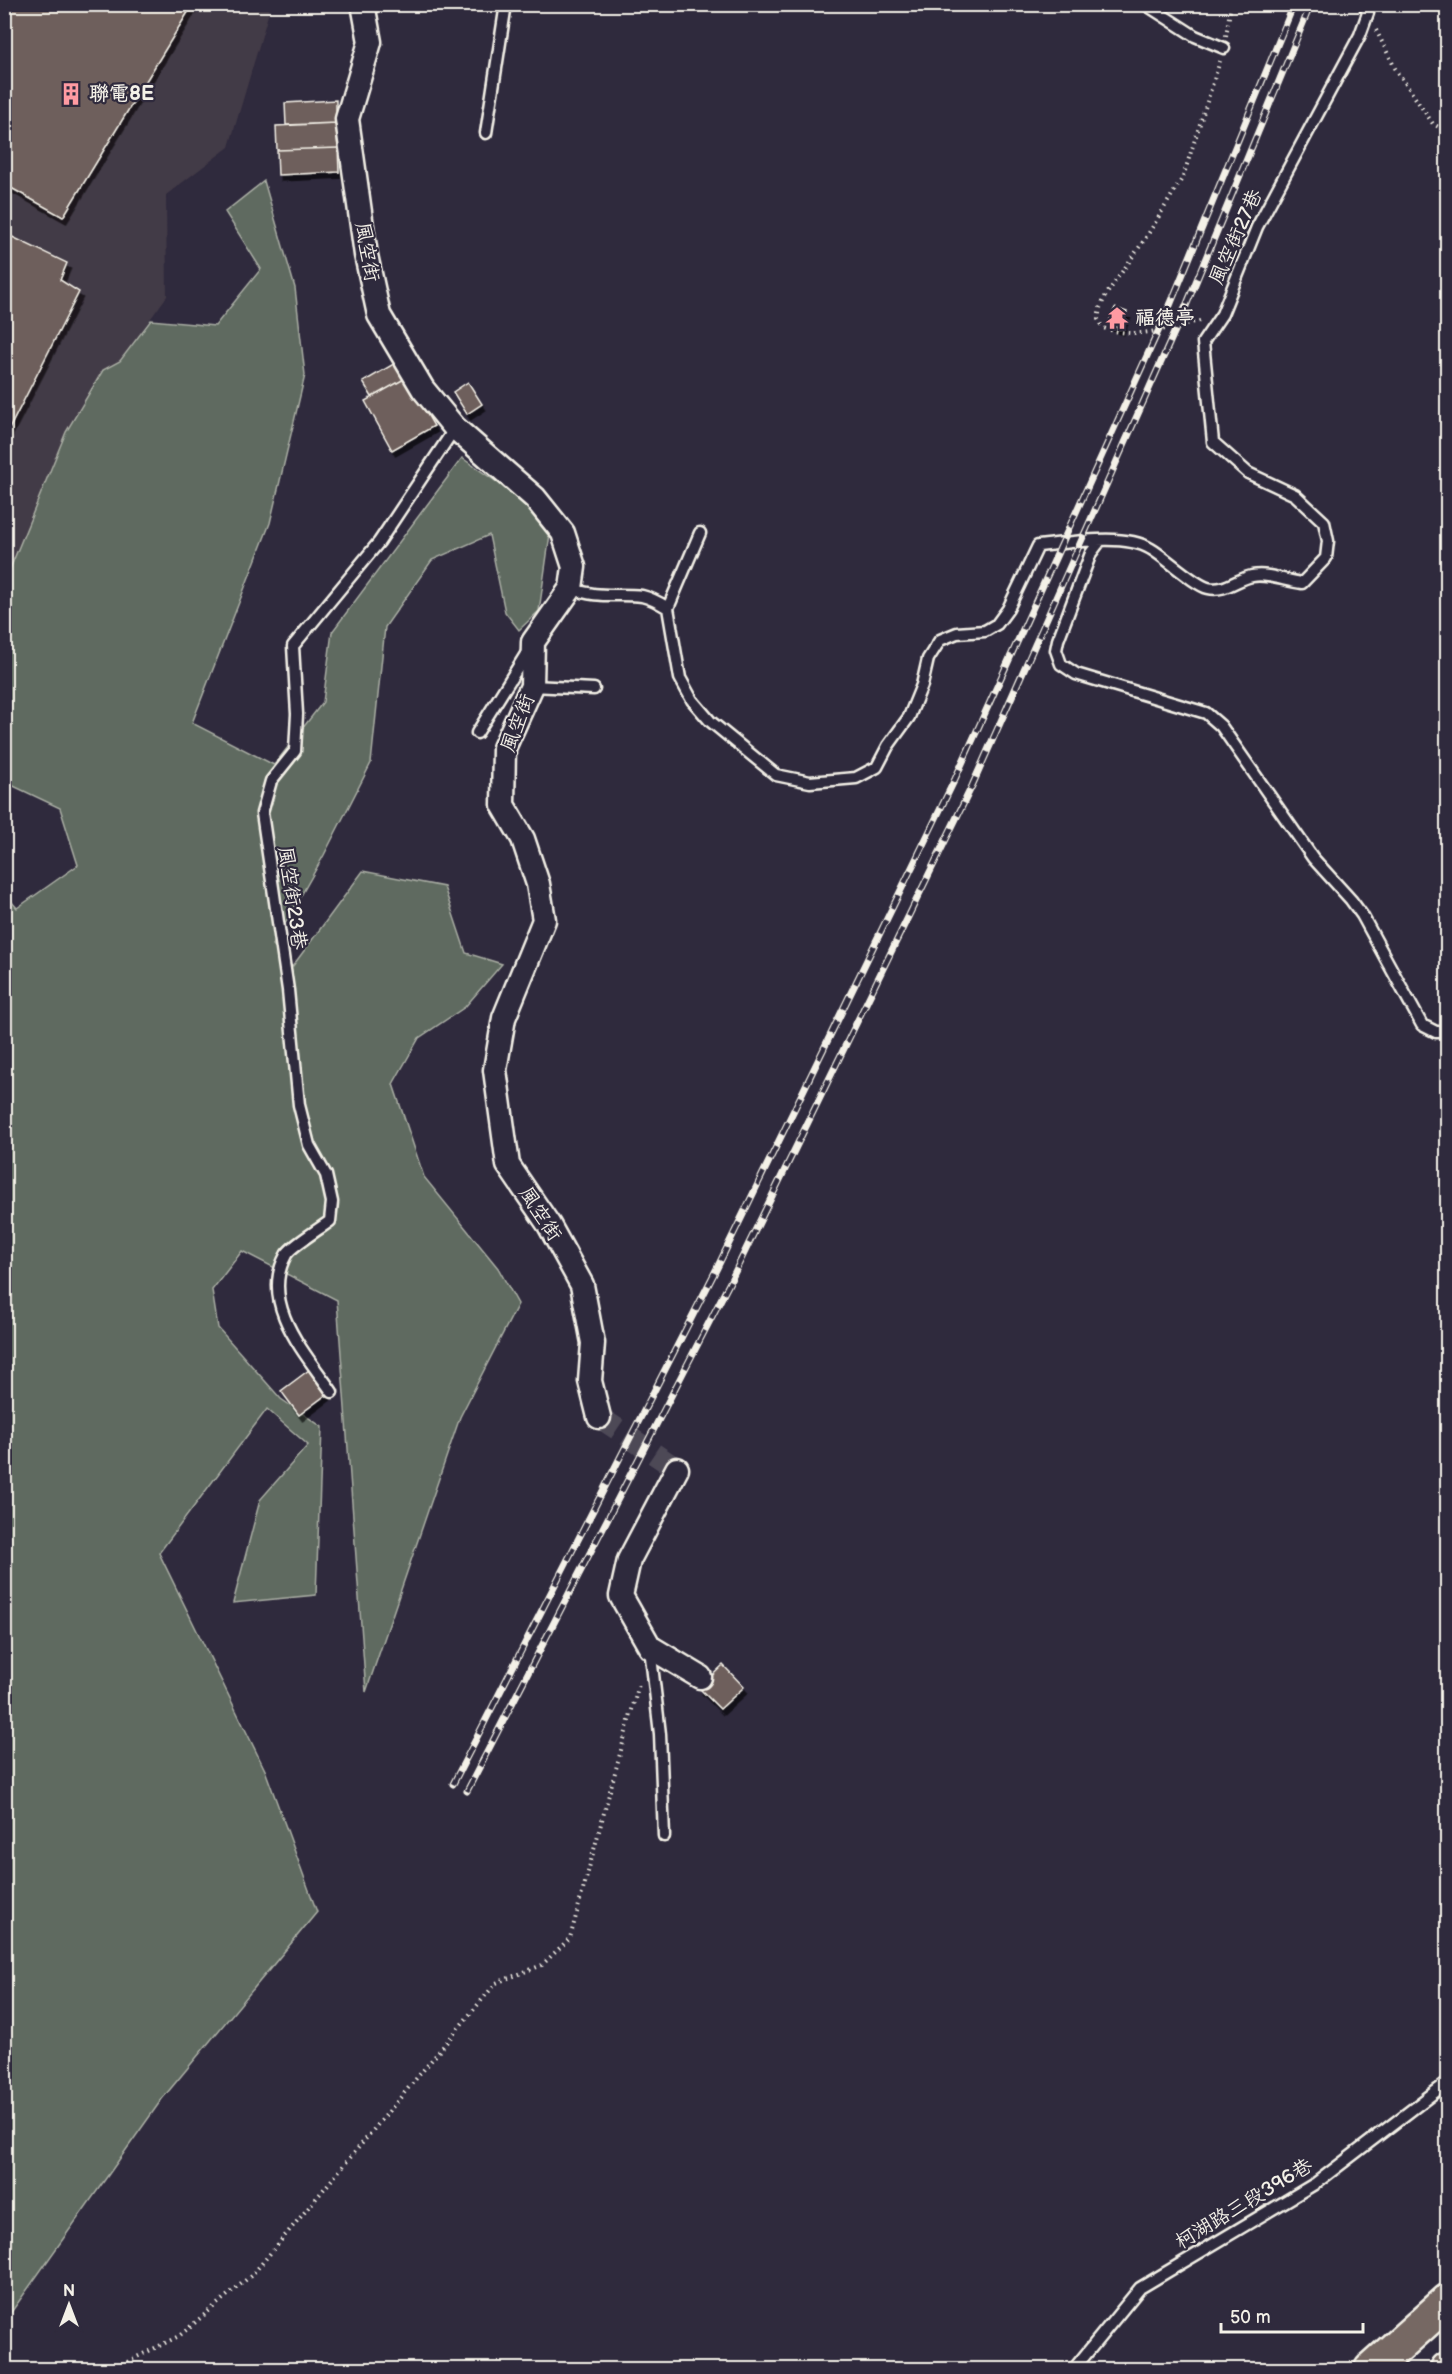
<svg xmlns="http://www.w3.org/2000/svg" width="1452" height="2374" viewBox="0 0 1452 2374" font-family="'Balsamiq Sans','LXGW WenKai TC',sans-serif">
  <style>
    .built { fill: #423a46 }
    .green { fill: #5f6b61; stroke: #aaaea4; stroke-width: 1.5 }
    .building { fill: #6e5e5b; stroke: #f4f1e8; stroke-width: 1.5; filter: url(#shadow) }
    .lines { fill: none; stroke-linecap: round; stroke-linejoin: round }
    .minor-tunnel { stroke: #4d4857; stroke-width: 22; stroke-dasharray: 22 11; stroke-linecap: butt }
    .service-casing { stroke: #f4f1e8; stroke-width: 15 }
    .minor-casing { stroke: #f4f1e8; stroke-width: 27 }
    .motorway-casing { stroke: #f4f1e8; stroke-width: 38 }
    .path { stroke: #f4f1e8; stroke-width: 4; stroke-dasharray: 1.5 4.5; stroke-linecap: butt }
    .service { stroke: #2f2a3d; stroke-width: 10 }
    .minor { stroke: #2f2a3d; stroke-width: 22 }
    .motorway { stroke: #766864; stroke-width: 33 }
    .rail-casing { stroke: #f4f1e8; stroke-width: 7 }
    .rail { stroke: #2f2a3d; stroke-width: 4.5; stroke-dasharray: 14; stroke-linecap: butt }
    .labels { text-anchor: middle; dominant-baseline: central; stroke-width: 4.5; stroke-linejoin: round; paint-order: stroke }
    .poi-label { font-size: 20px; font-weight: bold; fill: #f4f1e8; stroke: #2f2a3d; text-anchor: start }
    .street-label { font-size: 20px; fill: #f4f1e8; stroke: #2f2a3d }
  </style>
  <defs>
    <filter id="shadow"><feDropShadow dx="3.5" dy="6" stdDeviation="0" flood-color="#0009"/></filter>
  </defs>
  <rect width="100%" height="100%" fill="#2f2a3d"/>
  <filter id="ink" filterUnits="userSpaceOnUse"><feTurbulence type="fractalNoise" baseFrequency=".0167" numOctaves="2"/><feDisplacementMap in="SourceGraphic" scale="12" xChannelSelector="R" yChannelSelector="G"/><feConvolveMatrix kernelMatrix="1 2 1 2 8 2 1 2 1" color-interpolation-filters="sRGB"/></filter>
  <g filter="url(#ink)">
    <path class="built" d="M5 5H271L229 147 166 195 167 296 120 361 103 370 66 432 5 581Z"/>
    <path class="green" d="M264 181 295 288 305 375 270 523 192 723 274 765 323 702 332 632 462 458 552 520 539 611 519 630 505 612 489 535 432 560 385 627 371 763 324 855 273 945 292 967 363 871 444 887 466 953 502 964 465 1007 419 1038 393 1084 424 1177 498 1268 518 1304 460 1417 366 1692 337 1300 242 1251 212 1290 218 1328 281 1399 322 1427 316 1595 233 1603 260 1500 308 1445 267 1409 159 1553 265 1770 317 1912 162 2099 5 2321V894L17 908 78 865 60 808 5 782V581L66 432 103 370 120 361 151 320 215 326 261 269 225 212Z"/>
    <path class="building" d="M4 4H193L63 217 4 184Z
      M336 100V123L286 125 285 103Z
      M336 123 338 148 277 150 276 126Z
      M338 148 339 172 278 175 277 150Z
      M4 233 67 263 60 280 79 292 4 439Z
      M1115 308 1127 312 1120 329 1108 324Z
      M397 362 406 378 372 397 363 382Z
      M406 378 434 426 392 450 365 401Z
      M468 382 482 404 467 414 453 392Z
      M309 1370 327 1394 299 1415 281 1391Z
      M723 1665 744 1687 720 1709 699 1688Z"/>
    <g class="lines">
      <path class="minor-tunnel" d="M599 1417 677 1469"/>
      <g class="service-casing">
        <path id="service" d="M1145 4 1195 36 1224 48
          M486 133 506 4
          M1100 541 1091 553 1058 640 1056 650 1061 664 1076 674 1206 713 1221 726 1313 858 1351 900 1362 915 1422 1025 1436 1032H1448
          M571 588C597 599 616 593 642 596 651 598 660 603 668 608L680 678 692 700 710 721 776 775 810 782 856 778 877 767 888 746 909 717 922 685 928 659 940 640 957 633 985 631 997 624 1008 609 1038 546C1069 543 1124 532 1151 549 1165 557 1195 585 1208 588 1225 592 1237 579 1252 576 1269 573 1285 581 1302 583L1326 558 1328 541 1324 522 1295 495 1248 473 1213 442 1203 342 1222 314 1257 227 1360 35 1368 13 1364 4
          M668 608 700 533
          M532 686 594 689
          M477 733 528 651
          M332 1392C306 1354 259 1304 286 1255 290 1247 321 1228 330 1221L332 1202 326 1175 309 1145 299 1105 288 990 262 813 271 781 295 751 297 714 293 646 379 542 455 428
          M650 1648 660 1734 664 1836
          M1073 2370 1140 2288 1316 2183 1448 2082"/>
      </g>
      <g class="minor-casing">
        <path id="minor" d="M363 4 370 42 347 119 366 255 379 315 423 389 455 428 535 498 563 533 574 567 571 588 533 642 532 686 504 748 503 805 523 839 538 884 544 920 504 1018 495 1070 508 1165 549 1225 582 1285 593 1343 590 1381 599 1417
          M677 1469 629 1560 621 1596 650 1647 700 1677"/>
      </g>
      <g class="motorway-casing">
        <path id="motorway" d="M1371 2370 1448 2301
          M1447 2370 1448 2369"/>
      </g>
      <path class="path" d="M1376 30 1395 68 1433 124 1448 132
        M1226 36 1231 4
        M1200 321C1163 328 1142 340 1103 328L1098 319 1100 308 1106 295 1147 236 1183 177 1220 61
        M111 2370 179 2336 253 2274 496 1983 542 1965 570 1938 639 1684"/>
      <use href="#service" class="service"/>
      <use href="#minor" class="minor"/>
      <use href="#motorway" class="motorway"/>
      <g class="rail-casing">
        <path id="rail" d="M453 1784 717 1268 955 779 1171 303 1294 4
          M467 1791 733 1276 972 786 1186 306 1311 4"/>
      </g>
      <use href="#rail" class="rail"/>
    </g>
  </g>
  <defs>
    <g id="building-bare" transform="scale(1.8)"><path d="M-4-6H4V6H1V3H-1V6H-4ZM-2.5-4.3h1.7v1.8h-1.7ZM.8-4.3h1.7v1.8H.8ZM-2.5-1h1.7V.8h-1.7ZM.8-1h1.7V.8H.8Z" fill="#ff9aa2" stroke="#2f2a3d" stroke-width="2.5" paint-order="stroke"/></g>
    <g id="temple-bare" transform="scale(1.8)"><path d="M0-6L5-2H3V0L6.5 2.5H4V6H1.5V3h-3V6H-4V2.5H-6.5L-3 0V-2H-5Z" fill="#ff9aa2" stroke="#2f2a3d" stroke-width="2.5" paint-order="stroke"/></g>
  </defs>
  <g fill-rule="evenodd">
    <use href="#building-bare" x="71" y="94"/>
    <use href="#temple-bare" x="1117" y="318"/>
  </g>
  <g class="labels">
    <g class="poi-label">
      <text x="89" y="94">聯電8E</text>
      <text x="1135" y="318">福德亭</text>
    </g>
    <g class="street-label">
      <text transform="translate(1236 237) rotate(-66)">風空街27巷</text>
      <text transform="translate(367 252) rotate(80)">風空街</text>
      <text transform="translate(518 723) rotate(-69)">風空街</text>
      <text transform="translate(292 898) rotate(82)">風空街23巷</text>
      <text transform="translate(540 1214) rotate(57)">風空街</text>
      <text transform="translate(1244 2204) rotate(-31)">柯湖路三段396巷</text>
    </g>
  </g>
  <rect width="1452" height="2374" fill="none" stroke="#2f2a3d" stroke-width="24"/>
  <rect x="12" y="12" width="1428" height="2350" fill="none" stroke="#f4f1e8" stroke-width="2" filter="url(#ink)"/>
  <g transform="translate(69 2305)" stroke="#2f2a3d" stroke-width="4.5" paint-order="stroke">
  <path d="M0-4.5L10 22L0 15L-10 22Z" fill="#f4f1e8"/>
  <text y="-9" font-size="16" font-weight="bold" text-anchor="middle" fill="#f4f1e8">N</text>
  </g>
  <path d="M1221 2323v9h142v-9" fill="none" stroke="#f4f1e8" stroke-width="3"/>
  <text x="1230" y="2323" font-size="18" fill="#f4f1e8" stroke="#2f2a3d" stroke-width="4.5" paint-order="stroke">50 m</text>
</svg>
